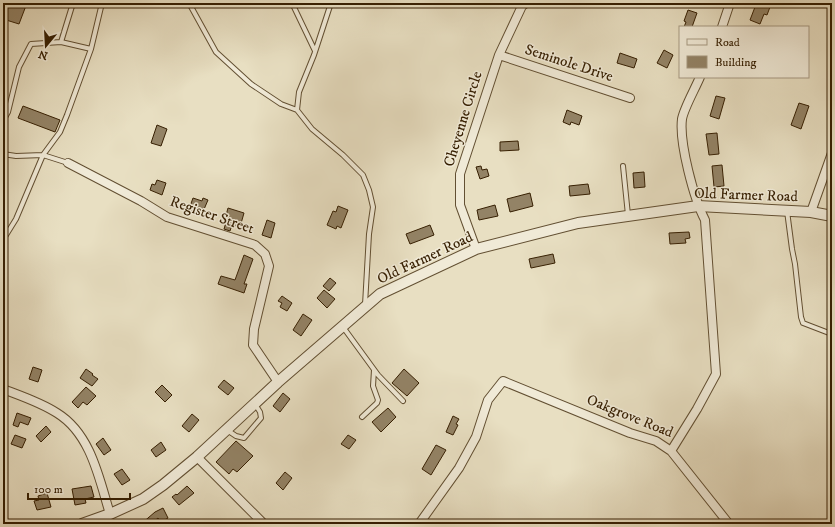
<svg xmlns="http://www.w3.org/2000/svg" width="835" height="527" viewBox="0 0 835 527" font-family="'IM FELL DW Pica',serif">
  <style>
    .building { fill: #938366; stroke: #361f02 }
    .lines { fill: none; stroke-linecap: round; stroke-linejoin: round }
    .service-casing { stroke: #624f32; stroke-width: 6 }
    .minor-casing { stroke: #624f32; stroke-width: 10 }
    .tertiary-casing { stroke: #624f32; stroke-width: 12 }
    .service { stroke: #f0ead7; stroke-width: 4 }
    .minor { stroke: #f0ead7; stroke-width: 8 }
    .tertiary { stroke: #f0ead7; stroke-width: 10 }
    .labels { text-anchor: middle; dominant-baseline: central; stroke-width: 3; stroke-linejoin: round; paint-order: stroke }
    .street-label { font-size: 15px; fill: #361f02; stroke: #f0ead7 }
  </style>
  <rect width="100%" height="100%" fill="#e8dfc2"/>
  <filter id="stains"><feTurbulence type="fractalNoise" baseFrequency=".005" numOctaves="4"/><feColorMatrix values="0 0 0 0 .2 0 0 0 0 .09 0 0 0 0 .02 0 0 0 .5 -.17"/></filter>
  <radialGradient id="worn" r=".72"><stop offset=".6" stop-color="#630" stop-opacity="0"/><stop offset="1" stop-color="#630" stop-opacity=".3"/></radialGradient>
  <path class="building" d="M3 3H27L19 24 3 19Z
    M759 3 770 7 767 15 764 14 760 24 750 20 755 7H757Z
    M688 10 697 13 692 27H684L686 22 684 21Z
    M664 50 673 55 667 68 657 63Z
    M620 53 637 59 634 68 617 63Z
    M716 96 725 98 719 119 710 116Z
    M799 103 809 106 801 129 791 125Z
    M23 106 60 120 55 132 18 118Z
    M567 110 582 116 579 125 571 122 570 125 563 122Z
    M157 125 167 129 161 146 151 143Z
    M717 133 719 154 709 155 706 134Z
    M518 141 519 150 500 151V142Z
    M722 165 724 186 714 187 712 166Z
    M481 166 482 170 487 169 489 176 480 179 476 167Z
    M644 172 645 187 634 188 633 173Z
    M157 180 166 183 162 195 150 190 152 184 155 185Z
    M588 184 590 194 570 196 569 186Z
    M530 193 533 206 510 212 507 199Z
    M193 198 202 201 203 198 208 200 202 214 189 209Z
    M495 205 498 216 479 220 477 210Z
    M338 206 348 210 341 228 337 226 336 229 327 225 333 211 336 212Z
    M228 208 244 213 240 227 232 225 230 231 224 229 227 219H225Z
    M267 220 275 223 271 238 262 235Z
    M430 225 434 235 410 244 406 234Z
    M689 232 690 238 685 239 686 243 670 244 669 233Z
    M553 254 555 263 531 268 529 259Z
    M244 255 253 259 244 284H247L244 293 218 284 221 276 235 280Z
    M330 278 336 283 329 291 323 286Z
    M324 290 335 299 327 308 317 298Z
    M282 296 292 303 287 311 280 307 282 303 278 301Z
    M303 314 312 320 301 336 293 330Z
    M33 367 42 370 38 382 29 379Z
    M86 369 93 374 92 375 98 379 92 386 80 378Z
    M404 369 419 383 407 396 392 383Z
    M224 380 234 388 228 395 218 387Z
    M162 385 172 395 165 402 155 392Z
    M86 387 96 396 87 405 83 402 78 408 72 402Z
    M283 393 290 399 280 412 273 406Z
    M388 408 396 417 381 432 372 422Z
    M17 413 31 418 28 425 20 422 18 427 13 425Z
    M192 414 199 420 189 432 182 426Z
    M453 416 459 419 456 424 458 425 453 435 446 432Z
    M46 426 51 432 41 442 36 436Z
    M15 435 26 439 22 448 11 444Z
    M348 435 356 440 349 449 341 444Z
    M103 438 111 450 104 455 96 444Z
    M236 441 253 456 237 472 233 469 229 474 216 462Z
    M161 442 166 450 156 457 151 450Z
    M436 445 446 450 431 475 422 469Z
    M122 469 130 480 122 485 114 474Z
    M285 472 292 478 283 490 276 483Z
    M91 486 94 497 85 499 86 503 75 505 72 489Z
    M187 486 194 493 179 505 172 497 176 494 177 495Z
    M47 493 51 507 37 510 34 501 39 500 38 496Z
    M163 508 168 518 161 522 158 518 151 524H141L155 512Z"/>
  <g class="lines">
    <g class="service-casing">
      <path id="service" d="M189 3 216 52 251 84 281 104 297 110
        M292 3 315 51
        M331 3 314 55 299 92 297 110 312 129 343 155 363 175 369 190 373 207 369 234 365 305
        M91 49 102 3
        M3 121 8 112 19 67 31 44 61 42 73 3
        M3 154 16 156 43 155 68 163
        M623 166 628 215
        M787 211 792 249 795 264 801 317 803 323 829 333 832 335
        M3 240 16 219 43 155 60 132 67 115 91 49 61 42
        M343 327 378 375 403 401
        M362 417 377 403 378 400 373 386 374 370
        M227 430 236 436 244 438 261 418 260 412 255 404
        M830 524 832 520"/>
    </g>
    <g class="minor-casing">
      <path id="minor" d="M722 27 730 3
        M499 55 630 98
        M68 163 141 201 167 217 255 245 265 254 269 266 254 329 253 345 278 382
        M811 212 832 153
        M476 249 460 205V174L499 55 522 6 526 3
        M3 389C21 396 40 402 57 413 91 434 99 478 110 514
        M671 451 697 409 716 374 705 220C694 199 679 143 682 119 684 108 695 89 700 77
        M197 457 264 524
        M419 524 459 468 476 437 488 400 503 381 630 433 656 441 671 451 729 524"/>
    </g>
    <g class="tertiary-casing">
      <path id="tertiary" d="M82 524 110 514 143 499 163 485 197 457 278 382 380 294 476 249 578 223 698 206 811 212 832 216"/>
    </g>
    <use href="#service" class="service"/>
    <use href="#minor" class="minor"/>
    <use href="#tertiary" class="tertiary"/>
  </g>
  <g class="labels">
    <g class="street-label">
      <text transform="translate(569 63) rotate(18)">Seminole Drive</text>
      <text transform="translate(463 119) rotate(-73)">Cheyenne Circle</text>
      <text transform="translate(746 195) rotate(2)">Old Farmer Road</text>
      <text transform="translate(212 215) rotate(19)">Register Street</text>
      <text transform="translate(425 258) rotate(-25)">Old Farmer Road</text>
      <text transform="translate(630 416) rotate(22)">Oakgrove Road</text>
    </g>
  </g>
  <rect width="835" height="527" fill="none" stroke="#e8dfc2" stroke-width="16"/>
  <rect x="4" y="4" width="827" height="519" fill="none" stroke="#361f02" stroke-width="2"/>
  <rect x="8" y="8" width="819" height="511" fill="none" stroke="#361f02"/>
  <rect x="679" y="26" width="130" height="52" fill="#f0ead7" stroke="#a69982"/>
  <rect x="687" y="39" width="20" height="6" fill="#f0ead7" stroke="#a69982"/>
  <text x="715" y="46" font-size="12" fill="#361f02">Road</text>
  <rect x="687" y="56" width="20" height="12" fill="#938366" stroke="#a69982"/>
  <text x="715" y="66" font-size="12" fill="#361f02">Building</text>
  <g transform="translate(46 46) rotate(198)" stroke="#f0ead7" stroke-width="3" paint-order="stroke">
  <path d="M0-3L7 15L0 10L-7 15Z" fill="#361f02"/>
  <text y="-6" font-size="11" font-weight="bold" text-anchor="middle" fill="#361f02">N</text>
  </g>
  <path d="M28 493v6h102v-6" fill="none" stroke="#361f02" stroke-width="2"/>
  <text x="34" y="493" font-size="12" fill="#361f02" stroke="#f0ead7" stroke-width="3" paint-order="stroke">100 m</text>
  <rect width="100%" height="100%" filter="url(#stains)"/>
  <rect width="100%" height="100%" fill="url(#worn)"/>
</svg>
